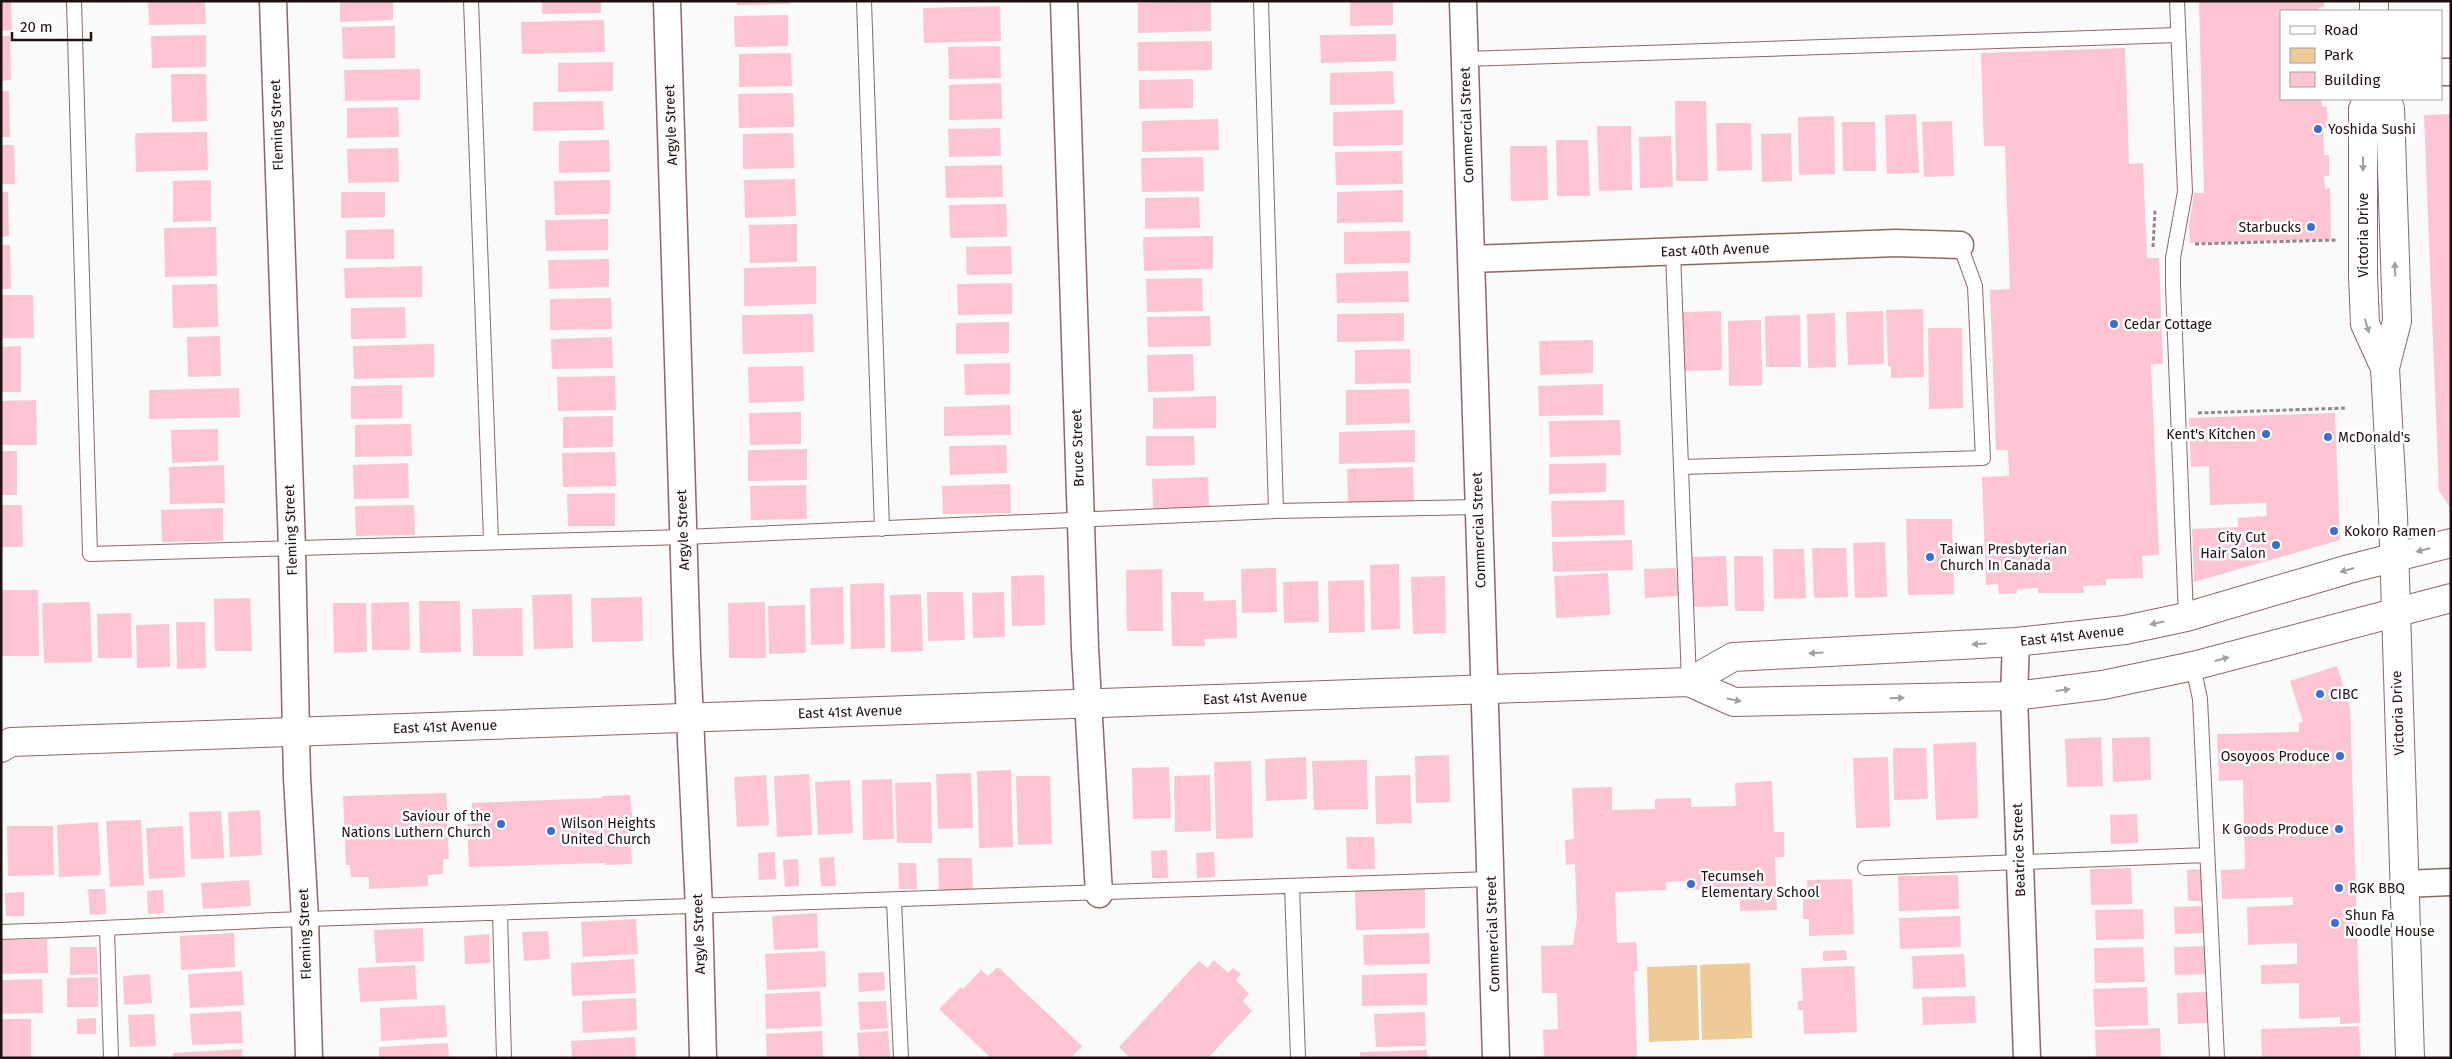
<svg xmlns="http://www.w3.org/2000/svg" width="2452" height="1059" viewBox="0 0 2452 1059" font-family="'Fira Sans',sans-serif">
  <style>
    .green { fill: #eeca97 }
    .building { fill: #fdc5d3 }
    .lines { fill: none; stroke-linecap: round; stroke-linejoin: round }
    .service-casing { stroke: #8c6864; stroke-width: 16 }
    .minor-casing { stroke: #8c6864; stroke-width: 29 }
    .tertiary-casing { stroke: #8c6864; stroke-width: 30 }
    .secondary-casing { stroke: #8c6864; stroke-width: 30 }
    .path { stroke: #8f8988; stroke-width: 3; stroke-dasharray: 4 2.5; stroke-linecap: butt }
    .service { stroke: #fff; stroke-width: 14 }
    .minor { stroke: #fff; stroke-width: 26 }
    .tertiary { stroke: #fff; stroke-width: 28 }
    .secondary { stroke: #fff; stroke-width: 28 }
    .oneway { fill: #a59f9f }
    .poi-dot { fill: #376ddc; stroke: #fff; stroke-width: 2 }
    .labels { text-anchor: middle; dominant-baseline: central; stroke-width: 5; stroke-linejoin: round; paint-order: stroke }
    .street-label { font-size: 14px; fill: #1e100f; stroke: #fff }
    .poi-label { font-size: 14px; fill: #1e100f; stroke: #fff; text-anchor: start }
  </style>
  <rect width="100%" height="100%" fill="#fafafa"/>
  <path class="green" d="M1750 963 1752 1038 1702 1040 1700 965Z
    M1697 965 1699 1040 1649 1042 1647 967Z"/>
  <path class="building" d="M1 1H11L12 30 1 31Z
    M148 1H205L206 24 149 25Z
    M340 1H393V20L340 22Z
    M542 1H601V13L542 14Z
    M737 1H790V4L737 5Z
    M1211 1V31L1138 33V3Z
    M1350 1H1393V25L1350 26Z
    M2199 1H2324V7L2318 8V11H2281V99H2321L2322 106 2327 107 2328 128H2323L2324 155H2329V176H2324L2325 189 2330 188 2331 239 2190 243 2189 227 2194 193H2204Z
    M1000 6 1001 41 924 43 923 8Z
    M788 15V46L735 47 734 16Z
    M604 20 605 52 522 54 521 22Z
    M395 26V58L343 59 342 27Z
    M1396 34V61L1321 63 1320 35Z
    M206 35V67L152 68 151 36Z
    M1 36H10L11 80 1 81Z
    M1212 41V70L1138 71V42Z
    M1000 46 1001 78 949 79 948 47Z
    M2125 48 2129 164 2143 163 2147 258H2159L2163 364H2151L2159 555 2142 556 2143 578 2106 579V585L2083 586 2084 593H2038V588L2017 589V593L1999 594 1998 584 1986 585 1982 477 2009 476 2008 450H1996L1990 290 2010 289 2005 146H1984L1981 53Z
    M791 53 792 86 739 87V54Z
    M613 62V91L558 92V63Z
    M420 69V100L345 101 344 70Z
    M1393 71 1394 104 1330 105V73Z
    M171 74H206L207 121 172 122Z
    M1193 79V108L1139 109V80Z
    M1001 83 1002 119 949 120V85Z
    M1 91H9L10 137H1Z
    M793 93 794 127 739 128 738 94Z
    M603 101 604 130 533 131V102Z
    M1675 101H1706L1708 181H1676Z
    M398 107 399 137 347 138V108Z
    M1403 110V145L1333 146V112Z
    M1916 114 1919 173 1887 174 1885 115Z
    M2451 114V509L2439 491 2424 115Z
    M1834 116 1835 174 1799 175 1798 117Z
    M1218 119 1219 150 1142 152V121Z
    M1952 121 1954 176 1924 177 1922 122Z
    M1842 122H1875L1876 171H1843Z
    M1716 123H1751L1752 170 1717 171Z
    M1597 126H1631L1632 190 1599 191Z
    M1000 128 1001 156 949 157 948 129Z
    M207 132 208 170 136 172 135 133Z
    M793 133 794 168 743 169V134Z
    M1791 133 1792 181 1762 182 1761 134Z
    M1671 136 1673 187 1640 188 1639 137Z
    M609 140 610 172 559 173V141Z
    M1556 140H1588L1590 196H1557Z
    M1 145H14L15 184H1Z
    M1510 146H1547L1548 200 1511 201Z
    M398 148 399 182 348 183 347 149Z
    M1402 151 1403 184 1336 185 1335 152Z
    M1203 157 1204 191 1142 192 1141 158Z
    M1002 165 1003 197 946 198 945 166Z
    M795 179 796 216 745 218 744 180Z
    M211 180V221L173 222V181Z
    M610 180V214L555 215 554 181Z
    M1403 190V222L1337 223V192Z
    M1 192H8L9 236 1 237Z
    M341 192H385V217L341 218Z
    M1199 197 1200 228 1145 229V198Z
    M1006 204 1007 237 950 238 949 205Z
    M608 219V250L546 251 545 220Z
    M797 224V262L750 263 749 225Z
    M216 227 217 276 165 277 164 228Z
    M394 229V259H346V230Z
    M1410 231V263L1344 264V232Z
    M1213 236V269L1144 271 1143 237Z
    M1 245H10L11 289H1Z
    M1011 246 1012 274 967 275 966 247Z
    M609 259V287L549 289 548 260Z
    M422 266V297L345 298 344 268Z
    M816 266V304L744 306V268Z
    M1408 271 1409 302 1337 303 1336 273Z
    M1202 278 1203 311 1147 312 1146 279Z
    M1012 283V314L958 315 957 284Z
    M217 284 218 327 173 328 172 285Z
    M1 295H33L34 338H1Z
    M611 298 612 329 550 330V299Z
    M405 307 406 338 351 339V308Z
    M1923 309 1924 377 1891 378V366H1888L1886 310Z
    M1721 311 1722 370 1684 371 1682 312Z
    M1883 311 1884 364 1848 365 1846 312Z
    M1404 313V341L1337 342V314Z
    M1835 313 1836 367 1808 368 1807 314Z
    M813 314 814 352 743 354 742 315Z
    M1800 315 1801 367H1766L1765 316Z
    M1210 316 1211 346 1148 347 1147 317Z
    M1761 320 1762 385 1729 386 1728 321Z
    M1009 322V353L956 354V323Z
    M1928 328H1962L1963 408 1929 409Z
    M220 336 221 376 188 377 187 337Z
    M612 337 613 368 552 369 551 339Z
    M1593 340V373L1540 375 1539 341Z
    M434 344V377L354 379 353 346Z
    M21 346V392H1V347Z
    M1410 349 1411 383 1355 384V350Z
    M1193 354 1194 391 1148 392 1147 355Z
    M1010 363V394L965 395 964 364Z
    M803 366 804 401 749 403 748 367Z
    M615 376 616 410 558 411 557 377Z
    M1603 384V415L1539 416 1538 386Z
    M402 385V418L351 419V386Z
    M239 388 240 417 149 419V390Z
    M1409 389 1410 423 1346 425V390Z
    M1216 396V428L1153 429V398Z
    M36 400 37 445H1V401Z
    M1010 405 1011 435 944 436V407Z
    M801 412V444L750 445 749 413Z
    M2335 413 2340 540 2194 582 2192 529 2238 527V518L2267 516 2266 503 2210 505 2209 466 2191 467 2189 418Z
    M613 416V447L563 448V417Z
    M1620 420 1621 455 1550 457 1549 421Z
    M411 424 412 456 355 457V425Z
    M218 429V461L172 463 171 430Z
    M1415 430V462L1339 464V432Z
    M1146 436H1194L1195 465 1146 466Z
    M1006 445 1007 473 950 475 949 446Z
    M807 449V480L748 481V450Z
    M1 451H17V495H1Z
    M615 452 616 486 563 487 562 453Z
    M408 463 409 498 354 499 353 465Z
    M1606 463V492L1549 494V464Z
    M224 465 225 503 170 504 169 467Z
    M1413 467 1414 501 1348 503 1347 469Z
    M1208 477 1209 509 1153 510 1152 479Z
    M1010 484 1011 513 943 514 942 486Z
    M806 485 807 519 751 520 750 486Z
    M615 493V526H568L567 494Z
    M1624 500 1625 535 1552 537 1551 501Z
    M1 505H22L23 547H1Z
    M414 505 415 535 356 536 355 506Z
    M223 508V541L162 542 161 510Z
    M1906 519H1952L1954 594 1908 595Z
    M1632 540 1633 570 1553 572 1552 542Z
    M1885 542 1887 597 1855 598 1853 543Z
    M1812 548H1846L1848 597 1814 598Z
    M1773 549H1804L1806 598 1774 599Z
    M1726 556 1728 606 1692 607V557Z
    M1734 556H1763L1764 611H1735Z
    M1399 564 1400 629 1371 630 1370 565Z
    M1276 568 1277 612 1242 613 1241 569Z
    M1676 568 1678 596 1645 598 1644 569Z
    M1162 569 1163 631H1127L1126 570Z
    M1608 573 1610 615 1556 618 1554 576Z
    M1044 575 1045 625 1012 626 1011 576Z
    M1445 576 1446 633 1413 634 1411 577Z
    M1364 580 1365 632 1329 633 1328 581Z
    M1318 581 1319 622 1284 623 1283 582Z
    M884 583 885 648 851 649 850 584Z
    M843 587 844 644 811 645 810 588Z
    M1 590H38L39 656H1Z
    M927 592H963L965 640 928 641Z
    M1004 592 1005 637 973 638 972 593Z
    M1171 592H1203L1204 601 1236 600 1237 638 1204 639 1205 646H1172Z
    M572 594 573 648 534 649 532 595Z
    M921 594 923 651 891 652 890 595Z
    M642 597 643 641 592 642 591 598Z
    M250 598 252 651H215L214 599Z
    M419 601H460L461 652 420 653Z
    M90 602 92 662 44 663 42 603Z
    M409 602 410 650H372L371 603Z
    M765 602 766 658H729L728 603Z
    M333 603H366L367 652 334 653Z
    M805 605 806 653 769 654 768 606Z
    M522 608 523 656H473L472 609Z
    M131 613 132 658H98L97 614Z
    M176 622H205L206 668 177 669Z
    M169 624 170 667 137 668 136 625Z
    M2337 666 2350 707 2360 1023 2340 1024V1017L2299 1019V983L2261 984V965L2297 964V943L2248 945 2247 907 2293 905V897L2222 899 2221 870 2245 869 2243 780 2219 781 2217 734 2299 732V723L2303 722 2290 681Z
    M2101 737 2103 786 2067 787 2065 739Z
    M2150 737 2151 780 2113 782 2112 738Z
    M1976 742 1978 818 1936 820 1933 744Z
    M1893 748H1926L1928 799 1894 800Z
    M1449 755 1450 802 1416 803 1415 756Z
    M1306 757 1307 799 1266 801 1265 759Z
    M1888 757 1890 827 1856 828 1853 758Z
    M1367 760 1368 809 1314 810 1312 761Z
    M1251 761 1253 838 1216 839 1214 762Z
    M1169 767 1171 818 1133 819 1132 768Z
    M1011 770 1013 847 979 848 977 771Z
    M971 773 973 828 938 829 936 774Z
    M809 774 812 835 777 837 774 776Z
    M766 775 769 825 737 827 734 777Z
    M1210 775 1211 831 1175 832 1174 776Z
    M1410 775 1412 823 1376 824 1375 776Z
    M1016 776H1050L1052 844 1018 845Z
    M892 779 894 839 863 840 862 780Z
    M850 780 853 833 818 835 815 782Z
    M1772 781 1774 832H1784V857H1775L1777 910 1740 911 1739 888 1686 890V881L1666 882V890L1615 892 1617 943 1636 942 1638 971H1634L1637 1058H1544L1543 1030 1558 1029 1557 993H1542L1541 946 1573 945 1577 917 1575 864 1566 865 1565 840 1574 839 1572 788 1612 787V810L1655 809V799L1691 798V807L1736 806 1735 783Z
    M931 782 932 843H897L895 783Z
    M446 793 449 859H443V874L428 875V886L369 889V877H351L350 865H346L343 796Z
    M630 795 634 837H631L632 864 605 865V863L469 867 467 824H472V803L602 798V796Z
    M260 810 262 855 230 857 228 812Z
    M221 811 224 858 191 859 189 812Z
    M2137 814 2138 843 2111 844 2110 815Z
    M141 820 144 885 110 887 106 821Z
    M98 822 101 875 59 877 57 825Z
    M7 826H53L54 875 8 876Z
    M183 826 185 877 149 879 146 828Z
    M1346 837H1374L1375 869H1347Z
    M1167 850 1168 878H1152L1151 851Z
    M775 852 776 879 759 880 758 853Z
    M1214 852 1215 877 1197 878 1196 853Z
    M834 857 836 886H821L819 858Z
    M938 858H972L973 890 939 891Z
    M798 859 799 886 785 887 783 860Z
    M898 863H916L917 889H899Z
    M2131 868 2132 904 2091 905 2090 869Z
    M2202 869 2203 901H2188L2187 870Z
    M1958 875 1959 909 1899 911 1898 876Z
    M1852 879 1854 934 1809 936V919H1803V899H1808L1807 880Z
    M249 880 251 906 203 909 201 883Z
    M88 889H105L106 914 90 915Z
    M1425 889V928L1356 930 1355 891Z
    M163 890 164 913 148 914 147 891Z
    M24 892V916H6L5 893Z
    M2205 906 2206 933 2175 934 2174 907Z
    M2143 909 2144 939 2096 940 2095 910Z
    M817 913 818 948 774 950 772 916Z
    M1960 916 1961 947 1900 949 1899 918Z
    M636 919 638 954 583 957 581 922Z
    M423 928 424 961 376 963 374 930Z
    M548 931 550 959 524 961 522 932Z
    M234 933 235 967 181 970 180 936Z
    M1429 933 1430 964 1364 965 1363 935Z
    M489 934 490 963 465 964 464 936Z
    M47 939 48 973 1 974V940Z
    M2207 946 2208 974 2175 975 2174 947Z
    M70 947H97L98 974 70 975Z
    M2143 947 2145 982 2095 983 2094 948Z
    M1846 950 1847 960 1823 961V951Z
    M825 951 826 987 767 990 765 954Z
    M1964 954 1966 987 1913 989 1912 956Z
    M634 959 636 993 572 996 571 963Z
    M1214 960 1228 973 1233 968 1241 974 1236 980 1249 994 1243 1001 1252 1011 1208 1058H1130L1119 1047 1199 961 1207 968Z
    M415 965 417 999 360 1002 358 968Z
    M1854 966 1857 1032 1804 1034 1803 1010H1798V1001H1803L1801 968Z
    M998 967 1082 1046 1071 1058H991L939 1009 961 987 963 989 981 970 988 976Z
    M242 971 244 1005 190 1008 188 974Z
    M884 972 885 990 859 992 858 973Z
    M1427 973V1005L1362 1006V975Z
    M150 974 152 1003 124 1005 123 976Z
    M98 977V1007H67V978Z
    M42 979 43 1013 1 1014V980Z
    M2147 987 2148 1025 2095 1027 2093 989Z
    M820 991 822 1026 766 1029 765 994Z
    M2207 992 2208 1023 2178 1024 2177 993Z
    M1975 996 1976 1023 1923 1025 1922 997Z
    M636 998 637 1030 583 1033 582 1001Z
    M886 1001 888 1028 860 1030 858 1002Z
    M445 1005 447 1037 381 1041 380 1008Z
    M241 1011 243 1043 192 1045 190 1014Z
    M1425 1012 1426 1046 1376 1047 1374 1014Z
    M154 1014 156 1046 130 1047 128 1015Z
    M96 1018V1034H77V1019Z
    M1 1019H31V1057L1 1058Z
    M2359 1026 2361 1058H2262L2261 1029Z
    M2160 1028 2161 1058H2096L2095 1030Z
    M822 1031 823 1058H767L766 1034Z
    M888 1031 890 1058H859L857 1033Z
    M635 1037 636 1058H572L571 1041Z
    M448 1043 449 1058H379V1047Z
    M242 1049V1058H173V1053Z
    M1427 1050V1058H1360V1052Z"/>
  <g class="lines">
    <g class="service-casing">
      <path id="service" d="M74 1 90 554 684 537 1276 511 1478 507
        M471 1 491 541
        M864 1 882 529
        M1261 1 1276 511
        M2177 1 2185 192 2173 258V285L2186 617
        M1465 59 2177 35
        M1673 252 1689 682
        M1683 467 1983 458 1975 286 1960 245
        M2193 666 2200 699 2217 1058
        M1865 868 2207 855
        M1292 886 1298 1058
        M894 901 901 1058
        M500 914 504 1058
        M107 929 111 1058
        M1 932C104 929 206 922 308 919 703 907 1097 893 1491 879"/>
    </g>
    <g class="minor-casing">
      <path id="minor" d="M273 1 292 548 297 778 305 919 309 1058
        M667 1 687 655 699 908 703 1058
        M1064 1 1085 648 1099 894
        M1463 1 1496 1058
        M2441 72H2451
        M1471 259 1896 243 1960 245
        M2016 642 2014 696 2027 1058
        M2404 884 2451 882"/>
    </g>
    <g class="tertiary-casing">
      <path id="tertiary" d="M2374 1V11
        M2368 99 2363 109V276L2365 324 2385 368
        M2384 99 2390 108 2397 321 2385 368 2393 515 2410 1058"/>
    </g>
    <g class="secondary-casing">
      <path id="secondary" d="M1689 682 1733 657 2016 642 2125 630 2186 617 2349 569 2451 543
        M1 748 11 742 1689 682 1734 702 2014 696 2103 685 2193 666 2451 598"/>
    </g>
    <path class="path" d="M2195 244 2336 240
      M2153 247 2155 210
      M2198 413 2347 408"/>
    <use href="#service" class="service"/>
    <use href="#minor" class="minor"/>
    <use href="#tertiary" class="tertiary"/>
    <use href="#secondary" class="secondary"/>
  </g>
  <defs><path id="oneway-solid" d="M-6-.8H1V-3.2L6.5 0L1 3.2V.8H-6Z" transform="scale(1.25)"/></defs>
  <g class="oneway">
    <use href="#oneway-solid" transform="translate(2363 164) rotate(90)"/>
    <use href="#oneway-solid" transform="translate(2395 269) rotate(-92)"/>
    <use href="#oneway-solid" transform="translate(2367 326) rotate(73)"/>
    <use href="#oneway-solid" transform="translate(2423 550) rotate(166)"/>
    <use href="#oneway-solid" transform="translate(2347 570) rotate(164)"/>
    <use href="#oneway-solid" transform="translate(2157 623) rotate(168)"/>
    <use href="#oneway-solid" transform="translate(1979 644) rotate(177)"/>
    <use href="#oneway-solid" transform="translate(1816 653) rotate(177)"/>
    <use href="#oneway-solid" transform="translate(2222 659) rotate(-15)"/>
    <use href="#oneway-solid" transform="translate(2063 690) rotate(-7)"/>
    <use href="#oneway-solid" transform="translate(1897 698) rotate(-1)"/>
    <use href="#oneway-solid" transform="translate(1734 700) rotate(11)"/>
  </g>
  <g class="poi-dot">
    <circle cx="2318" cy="129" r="5"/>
    <circle cx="2311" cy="227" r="5"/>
    <circle cx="2114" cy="324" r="5"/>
    <circle cx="2266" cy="434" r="5"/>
    <circle cx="2328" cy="437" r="5"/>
    <circle cx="2334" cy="531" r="5"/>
    <circle cx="2276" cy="545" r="5"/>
    <circle cx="1930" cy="557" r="5"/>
    <circle cx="2320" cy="694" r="5"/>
    <circle cx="2340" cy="756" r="5"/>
    <circle cx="501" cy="824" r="5"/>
    <circle cx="2339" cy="829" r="5"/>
    <circle cx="551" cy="831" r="5"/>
    <circle cx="1691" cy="884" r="5"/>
    <circle cx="2339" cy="888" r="5"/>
    <circle cx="2335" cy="923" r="5"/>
  </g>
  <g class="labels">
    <g class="street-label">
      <text transform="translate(277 125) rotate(-92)">Fleming Street</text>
      <text transform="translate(671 125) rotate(-92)">Argyle Street</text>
      <text transform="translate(1467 125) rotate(-92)">Commercial Street</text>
      <text transform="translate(2363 235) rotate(-90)">Victoria Drive</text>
      <text transform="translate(1715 250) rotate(-2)">East 40th Avenue</text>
      <text transform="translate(1078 448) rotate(-92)">Bruce Street</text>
      <text transform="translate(291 530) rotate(-92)">Fleming Street</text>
      <text transform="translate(683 530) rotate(-92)">Argyle Street</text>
      <text transform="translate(1479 530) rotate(-92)">Commercial Street</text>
      <text transform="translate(2072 636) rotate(-6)">East 41st Avenue</text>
      <text transform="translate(1255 698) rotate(-2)">East 41st Avenue</text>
      <text transform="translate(850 712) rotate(-2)">East 41st Avenue</text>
      <text transform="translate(2398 713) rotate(-92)">Victoria Drive</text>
      <text transform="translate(445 727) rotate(-2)">East 41st Avenue</text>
      <text transform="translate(2019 850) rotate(-92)">Beatrice Street</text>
      <text transform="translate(305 934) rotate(-92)">Fleming Street</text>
      <text transform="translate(699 934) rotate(-92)">Argyle Street</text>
      <text transform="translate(1493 934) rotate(-92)">Commercial Street</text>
    </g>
    <g class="poi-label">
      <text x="2328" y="129">Yoshida Sushi</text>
      <text x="2301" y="227" text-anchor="end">Starbucks</text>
      <text x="2124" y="324">Cedar Cottage</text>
      <text x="2256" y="434" text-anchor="end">Kent's Kitchen</text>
      <text x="2338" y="437">McDonald's</text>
      <text x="2344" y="531">Kokoro Ramen</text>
      <text x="2266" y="537" text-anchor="end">City Cut<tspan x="2266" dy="16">Hair Salon</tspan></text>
      <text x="1940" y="549">Taiwan Presbyterian<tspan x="1940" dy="16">Church In Canada</tspan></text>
      <text x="2330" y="694">CIBC</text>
      <text x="2330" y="756" text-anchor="end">Osoyoos Produce</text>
      <text x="491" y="816" text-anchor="end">Saviour of the<tspan x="491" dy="16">Nations Luthern Church</tspan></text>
      <text x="561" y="823">Wilson Heights<tspan x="561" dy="16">United Church</tspan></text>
      <text x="2329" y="829" text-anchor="end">K Goods Produce</text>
      <text x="1701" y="876">Tecumseh<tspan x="1701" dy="16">Elementary School</tspan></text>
      <text x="2349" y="888">RGK BBQ</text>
      <text x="2345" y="915">Shun Fa<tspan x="2345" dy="16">Noodle House</tspan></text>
    </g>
  </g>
  <rect width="2452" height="1059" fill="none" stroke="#1e100f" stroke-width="5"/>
  <rect x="2280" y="10" width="162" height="90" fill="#ffffff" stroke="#a59f9f"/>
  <rect x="2290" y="26" width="25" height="8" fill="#ffffff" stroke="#a59f9f"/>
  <text x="2324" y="35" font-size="15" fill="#1e100f">Road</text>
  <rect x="2290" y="48" width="25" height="15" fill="#eeca97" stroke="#a59f9f"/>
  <text x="2324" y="60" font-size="15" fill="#1e100f">Park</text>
  <rect x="2290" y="72" width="25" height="15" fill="#fdc5d3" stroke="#a59f9f"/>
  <text x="2324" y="85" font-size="15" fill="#1e100f">Building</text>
  <path d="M12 32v8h79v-8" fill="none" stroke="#1e100f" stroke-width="2.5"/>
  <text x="20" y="32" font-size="15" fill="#1e100f" stroke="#ffffff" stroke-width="4" paint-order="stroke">20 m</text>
</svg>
